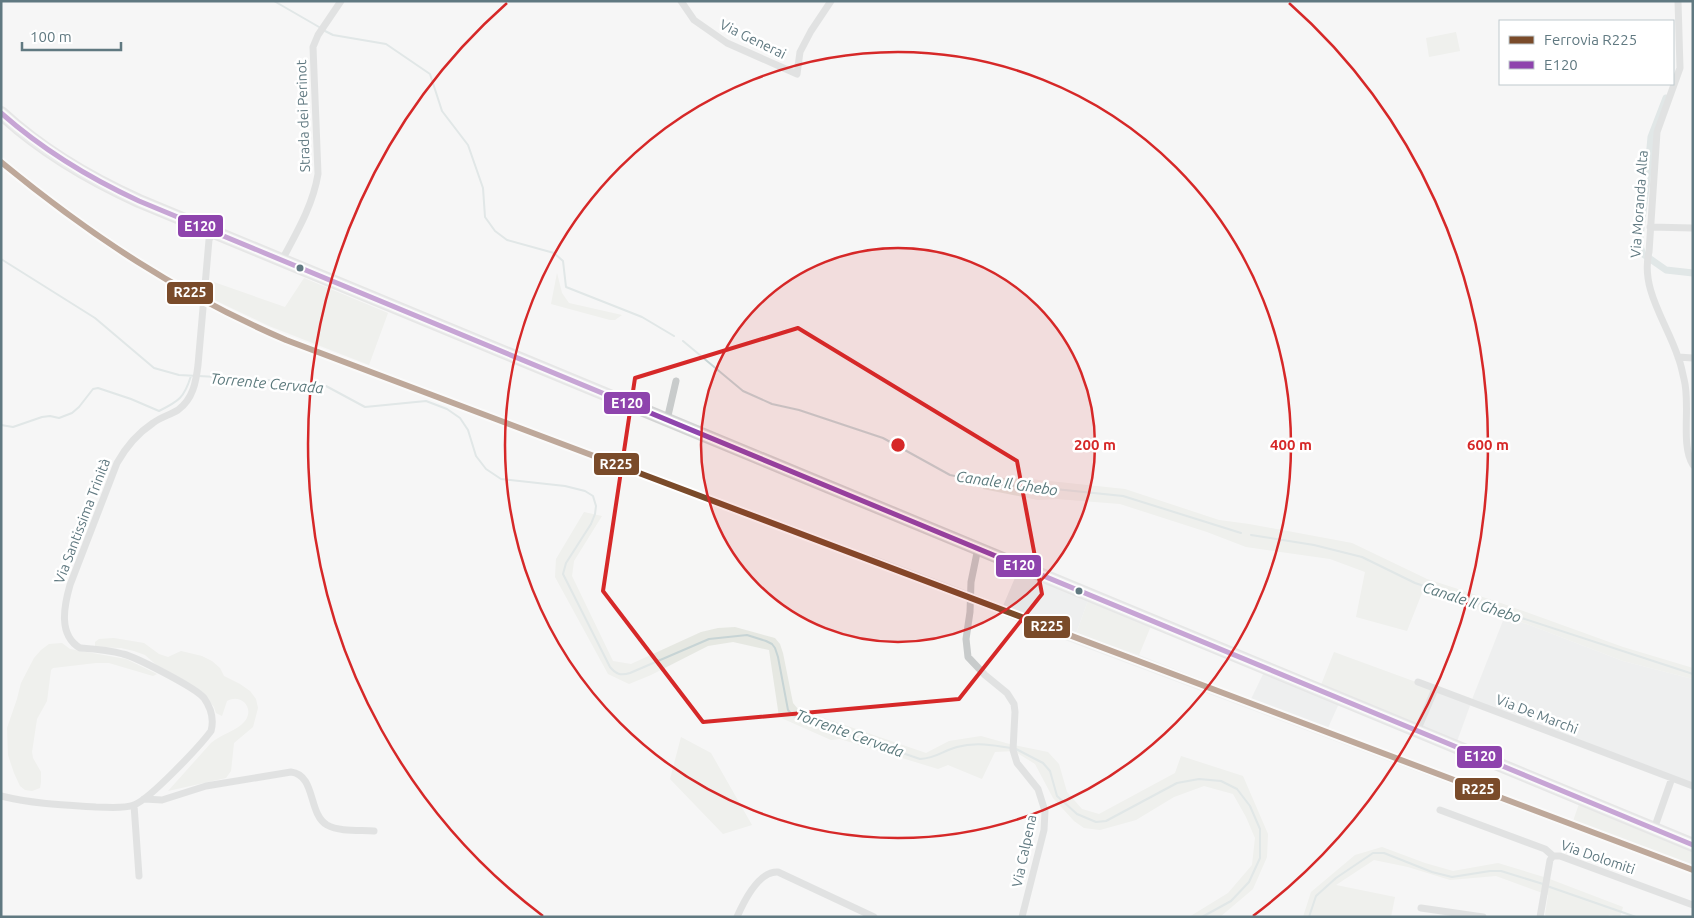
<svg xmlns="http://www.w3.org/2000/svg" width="1694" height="918" viewBox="0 0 1694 918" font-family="Ubuntu,sans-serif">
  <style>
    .built { fill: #e5e7e7 }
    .green { fill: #e6e8e2 }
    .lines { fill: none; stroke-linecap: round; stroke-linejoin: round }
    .stream { stroke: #c7d4d5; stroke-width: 2 }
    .canal { stroke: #c7d4d5; stroke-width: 7 }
    .primary-casing { stroke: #d2d3d3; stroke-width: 14 }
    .minor { stroke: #c8cbcb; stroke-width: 7 }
    .primary { stroke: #dddfdf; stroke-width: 11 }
    .bus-1-casing { stroke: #fff; stroke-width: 9 }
    .bus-1 { stroke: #8e44ad; stroke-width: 5 }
    .rail-1-casing { stroke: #fff; stroke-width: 10 }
    .rail-1 { stroke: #7a4b2a; stroke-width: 6 }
    .marked { fill: none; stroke: #d62828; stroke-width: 4; stroke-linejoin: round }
    .ring { fill: none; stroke: #d62828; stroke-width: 2.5 }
    .bus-dot { fill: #607981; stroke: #fff; stroke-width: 2 }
    .labels { text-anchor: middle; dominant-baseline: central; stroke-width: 5; stroke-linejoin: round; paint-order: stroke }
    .street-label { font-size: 14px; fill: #607981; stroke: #fff }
    .water-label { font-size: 15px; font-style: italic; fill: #5b797c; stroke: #fff }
    .centre { fill: #d62828; stroke: #fff; stroke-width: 2.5 }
    .ring-label { font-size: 15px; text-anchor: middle; font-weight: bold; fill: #d62828; stroke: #fff; stroke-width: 5; stroke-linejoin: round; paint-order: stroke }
    .line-badge { stroke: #fff; stroke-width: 2 }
    .badge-label { font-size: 14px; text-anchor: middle; font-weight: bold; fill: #fff }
  </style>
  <rect width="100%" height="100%" fill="#f6f6f5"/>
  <path class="built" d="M872 555 970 592 1003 606 1020 566 1090 595 1076 634 1139 655 1251 699 1266 668 1341 699 1328 728 1693 866V875L1041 631 970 602 868 564Z
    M1504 618 1527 624 1623 661 1693 679V783L1471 703 1455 747 1417 731 1435 689 1471 702Z"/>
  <path class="green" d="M1456 32 1460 51 1429 57 1426 38Z
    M557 273 562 293 569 303 622 315 615 320H610L551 304Z
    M304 278 388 313 369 365 269 326 206 296 208 280 285 307Z
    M984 477 1030 479 1125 489 1219 520 1249 524 1352 543 1427 579 1498 602 1623 647 1693 668V679L1623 661 1527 624 1422 593 1407 631 1356 617 1365 572 1330 559 1246 547 1207 532 1120 504 1057 499 1038 500 983 489Z
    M584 512 602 516 574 561 572 576 613 661 631 664 701 632 718 628 735 627 775 638 780 644 783 653 793 703 798 709 926 753 949 741 981 736 1013 745 1048 752 1059 764 1067 792 1082 809 1099 814 1175 773 1181 756 1243 776 1268 834 1267 857 1253 889 1220 917H1189L1228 893 1252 865 1255 838 1246 817 1233 794 1204 786 1174 797 1136 820 1100 830 1084 828 1074 821 1053 798 1035 764 1014 751 995 752 982 779 948 765 938 769 840 739 831 740 779 717 769 650 733 642 708 646 651 675 629 684 608 674 555 577 556 559Z
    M1090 595 1153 621 1139 655 1076 634Z
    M114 638 144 643 159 654 168 657 181 651 202 656 212 661 220 668 224 676 240 684 250 691 256 699 258 708 253 727 234 743 231 771 226 778 168 791 211 743C221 734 237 731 245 721 255 708 241 693 227 701L222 716 216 713 214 707 209 701 161 669 145 655 134 651 121 648 97 647 95 646V642L99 639Z
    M62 643 70 649 126 659 157 674 153 676 109 663H96L53 668 51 670 47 701 37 719 32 752 33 758 41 772V782L40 788 32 791 25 790 20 786 14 773 8 755 7 728 17 699 21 683 34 658 41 650 49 644Z
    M1334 652 1435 689 1417 731 1319 690Z
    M681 737 711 753 752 825 723 834 670 779Z
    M1579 804 1693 851V866L1573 821Z
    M1382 847 1425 863 1453 871 1498 863 1547 878 1623 907 1620 917 1609 915 1608 917H1548L1545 915 1548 895 1496 876 1450 880 1408 867 1374 860 1336 885 1395 897 1391 917H1303L1311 892 1355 855Z"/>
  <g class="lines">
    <path class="stream" d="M274 1 319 27
      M323 30 333 35 386 44 430 74 442 111 468 145 483 188 485 217 495 231 507 240 554 253 563 261 566 287 642 317 674 336
      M1 259 95 318 154 368 179 375 256 379 326 386 365 407 426 401 447 409 460 418 468 430 476 456 486 469 501 479 565 486 585 491 593 496 596 506 595 514 591 524 566 563 563 574 610 667C616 674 620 676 630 673L709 639 747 635 766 641 772 644 775 648 778 657 788 710 793 716 920 759C937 758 942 751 957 747 975 742 993 745 1011 748
      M683 341 743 391 772 404 799 410 883 438 950 475 994 484 1045 488 1123 496 1241 533
      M1 425 13 427 42 417 50 416 59 418 72 413 79 407 93 389 98 388 131 399 159 411C179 401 184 398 191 376
      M1251 535 1314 545 1362 557 1415 583 1693 674
      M1016 749 1043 763 1050 771 1057 796 1077 814 1096 822 1106 821 1177 783 1199 779 1221 781 1237 789 1250 806 1260 829V858L1249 882 1231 901 1202 917
      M1547 886 1636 917
      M1309 917 1316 896 1336 878 1373 853H1384L1432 872 1452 877 1490 871H1501L1543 884"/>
    <path class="canal" d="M1666 98 1651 137 1647 180 1639 244 1643 254 1666 270 1693 273"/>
    <g class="primary-casing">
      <path id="primary" d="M1 113C42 151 88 178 139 201L1693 845"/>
    </g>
    <path class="minor" d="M681 1 694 20 727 43 797 74 800 52 811 31 831 1
      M1678 1 1680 68 1657 132 1649 252C1640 289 1667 323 1678 357 1681 364 1682 371 1684 379 1691 405 1680 444 1693 465
      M1650 227 1693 228
      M282 260C297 232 313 205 318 174L313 47 318 35 341 1
      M1678 357 1693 358
      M667 420 676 381
      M978 548 971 582 970 612 966 639 968 657 985 675 1007 693 1014 704 1015 712 1013 750 1017 763 1038 789 1045 811 1044 830 1022 917
      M1418 682 1693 786
      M1417 731 1435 689
      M1 796C34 804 63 805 96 807 108 807 122 809 134 805 150 799 200 746 211 731 214 720 211 708 204 698 196 688 136 657 123 654 109 650 94 649 80 648 58 635 64 606 70 585L117 463C126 447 138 433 153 423 161 417 170 415 178 410 193 399 196 382 198 365L209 240 213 232
      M144 799 162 800 206 786 291 772C316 775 308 814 327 825 340 832 359 830 374 831
      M134 805 139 876
      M1440 810 1545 849 1553 856H1560L1693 905
      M1654 829 1672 778
      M1421 908 1483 917
      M737 917C744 901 759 871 778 872L874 917
      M1540 917 1550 860 1553 856"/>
    <use href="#primary" class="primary"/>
    <g class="bus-1-casing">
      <path id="bus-1" d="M1 113C43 150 89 178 139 201L1693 845"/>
    </g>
    <use href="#bus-1" class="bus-1"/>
    <g class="rail-1-casing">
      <path id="rail-1" d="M1 162C91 236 179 294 286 340L1693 870"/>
    </g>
    <use href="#rail-1" class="rail-1"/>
  </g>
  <path d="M0 0H1694V918H0ZM798 328 1017 461 1042 594 959 699 703 722 603 591 635 378Z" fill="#f6f6f5" fill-opacity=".55" fill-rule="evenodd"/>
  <path class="marked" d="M798 328 1017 461 1042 594 959 699 703 722 603 591 635 378Z"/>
  <circle cx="898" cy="445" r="197" fill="#d62828" fill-opacity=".12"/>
  <g class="ring">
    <circle cx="898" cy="445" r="197"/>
    <circle cx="898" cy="445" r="393"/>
    <path d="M543 916A590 590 0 0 1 507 3M1289 3A590 590 0 0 1 1253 916"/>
  </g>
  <g class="bus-dot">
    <circle cx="300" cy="268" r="4.5"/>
    <circle cx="1079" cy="591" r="4.5"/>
  </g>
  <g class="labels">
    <g class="street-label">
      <text transform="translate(753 39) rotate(26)">Via Generai</text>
      <text transform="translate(303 116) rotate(-92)">Strada dei Perinot</text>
      <text transform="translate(1639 204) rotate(-86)">Via Moranda Alta</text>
      <text transform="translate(82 521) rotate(-69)">Via Santissima Trinità</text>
      <text transform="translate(1537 714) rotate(21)">Via De Marchi</text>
      <text transform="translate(1024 851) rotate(-78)">Via Calpena</text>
      <text transform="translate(1598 857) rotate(19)">Via Dolomiti</text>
    </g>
    <g class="water-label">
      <text transform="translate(267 383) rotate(5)">Torrente Cervada</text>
      <text transform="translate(1007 483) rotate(8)">Canale Il Ghebo</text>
      <text transform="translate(1472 602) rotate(18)">Canale Il Ghebo</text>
      <text transform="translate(850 733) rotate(20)">Torrente Cervada</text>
    </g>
  </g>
  <circle cx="898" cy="445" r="8" class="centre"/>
  <g class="ring-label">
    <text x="1095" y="450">200 m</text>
    <text x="1291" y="450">400 m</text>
    <text x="1488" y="450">600 m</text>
  </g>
  <g class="line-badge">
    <rect x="177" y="214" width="47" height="24" rx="5" fill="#8e44ad"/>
    <rect x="166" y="281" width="48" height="24" rx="5" fill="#7a4b2a"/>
    <rect x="603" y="391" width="48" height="24" rx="5" fill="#8e44ad"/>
    <rect x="593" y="452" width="47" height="24" rx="5" fill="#7a4b2a"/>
    <rect x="995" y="554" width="47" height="24" rx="5" fill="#8e44ad"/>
    <rect x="1023" y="615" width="48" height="24" rx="5" fill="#7a4b2a"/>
    <rect x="1456" y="745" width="47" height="24" rx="5" fill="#8e44ad"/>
    <rect x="1454" y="777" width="47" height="24" rx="5" fill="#7a4b2a"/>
  </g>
  <g class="badge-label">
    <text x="200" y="231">E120</text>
    <text x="190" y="297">R225</text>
    <text x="627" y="408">E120</text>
    <text x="616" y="469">R225</text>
    <text x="1019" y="570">E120</text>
    <text x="1047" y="631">R225</text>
    <text x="1480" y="761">E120</text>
    <text x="1478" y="794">R225</text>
  </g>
  <rect width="1694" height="918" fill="none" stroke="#607981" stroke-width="5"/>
  <rect x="1499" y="20" width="175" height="65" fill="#ffffff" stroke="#bfc9cd"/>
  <rect x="1509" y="36" width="25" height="8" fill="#7a4b2a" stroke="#bfc9cd"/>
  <text x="1544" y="45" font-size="15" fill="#607981">Ferrovia R225</text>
  <rect x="1509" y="61" width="25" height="8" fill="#8e44ad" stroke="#bfc9cd"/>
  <text x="1544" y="70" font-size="15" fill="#607981">E120</text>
  <path d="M22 42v8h99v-8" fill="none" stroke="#607981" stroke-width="2.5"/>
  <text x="30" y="42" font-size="15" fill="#607981" stroke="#ffffff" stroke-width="4" paint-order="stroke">100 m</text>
</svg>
